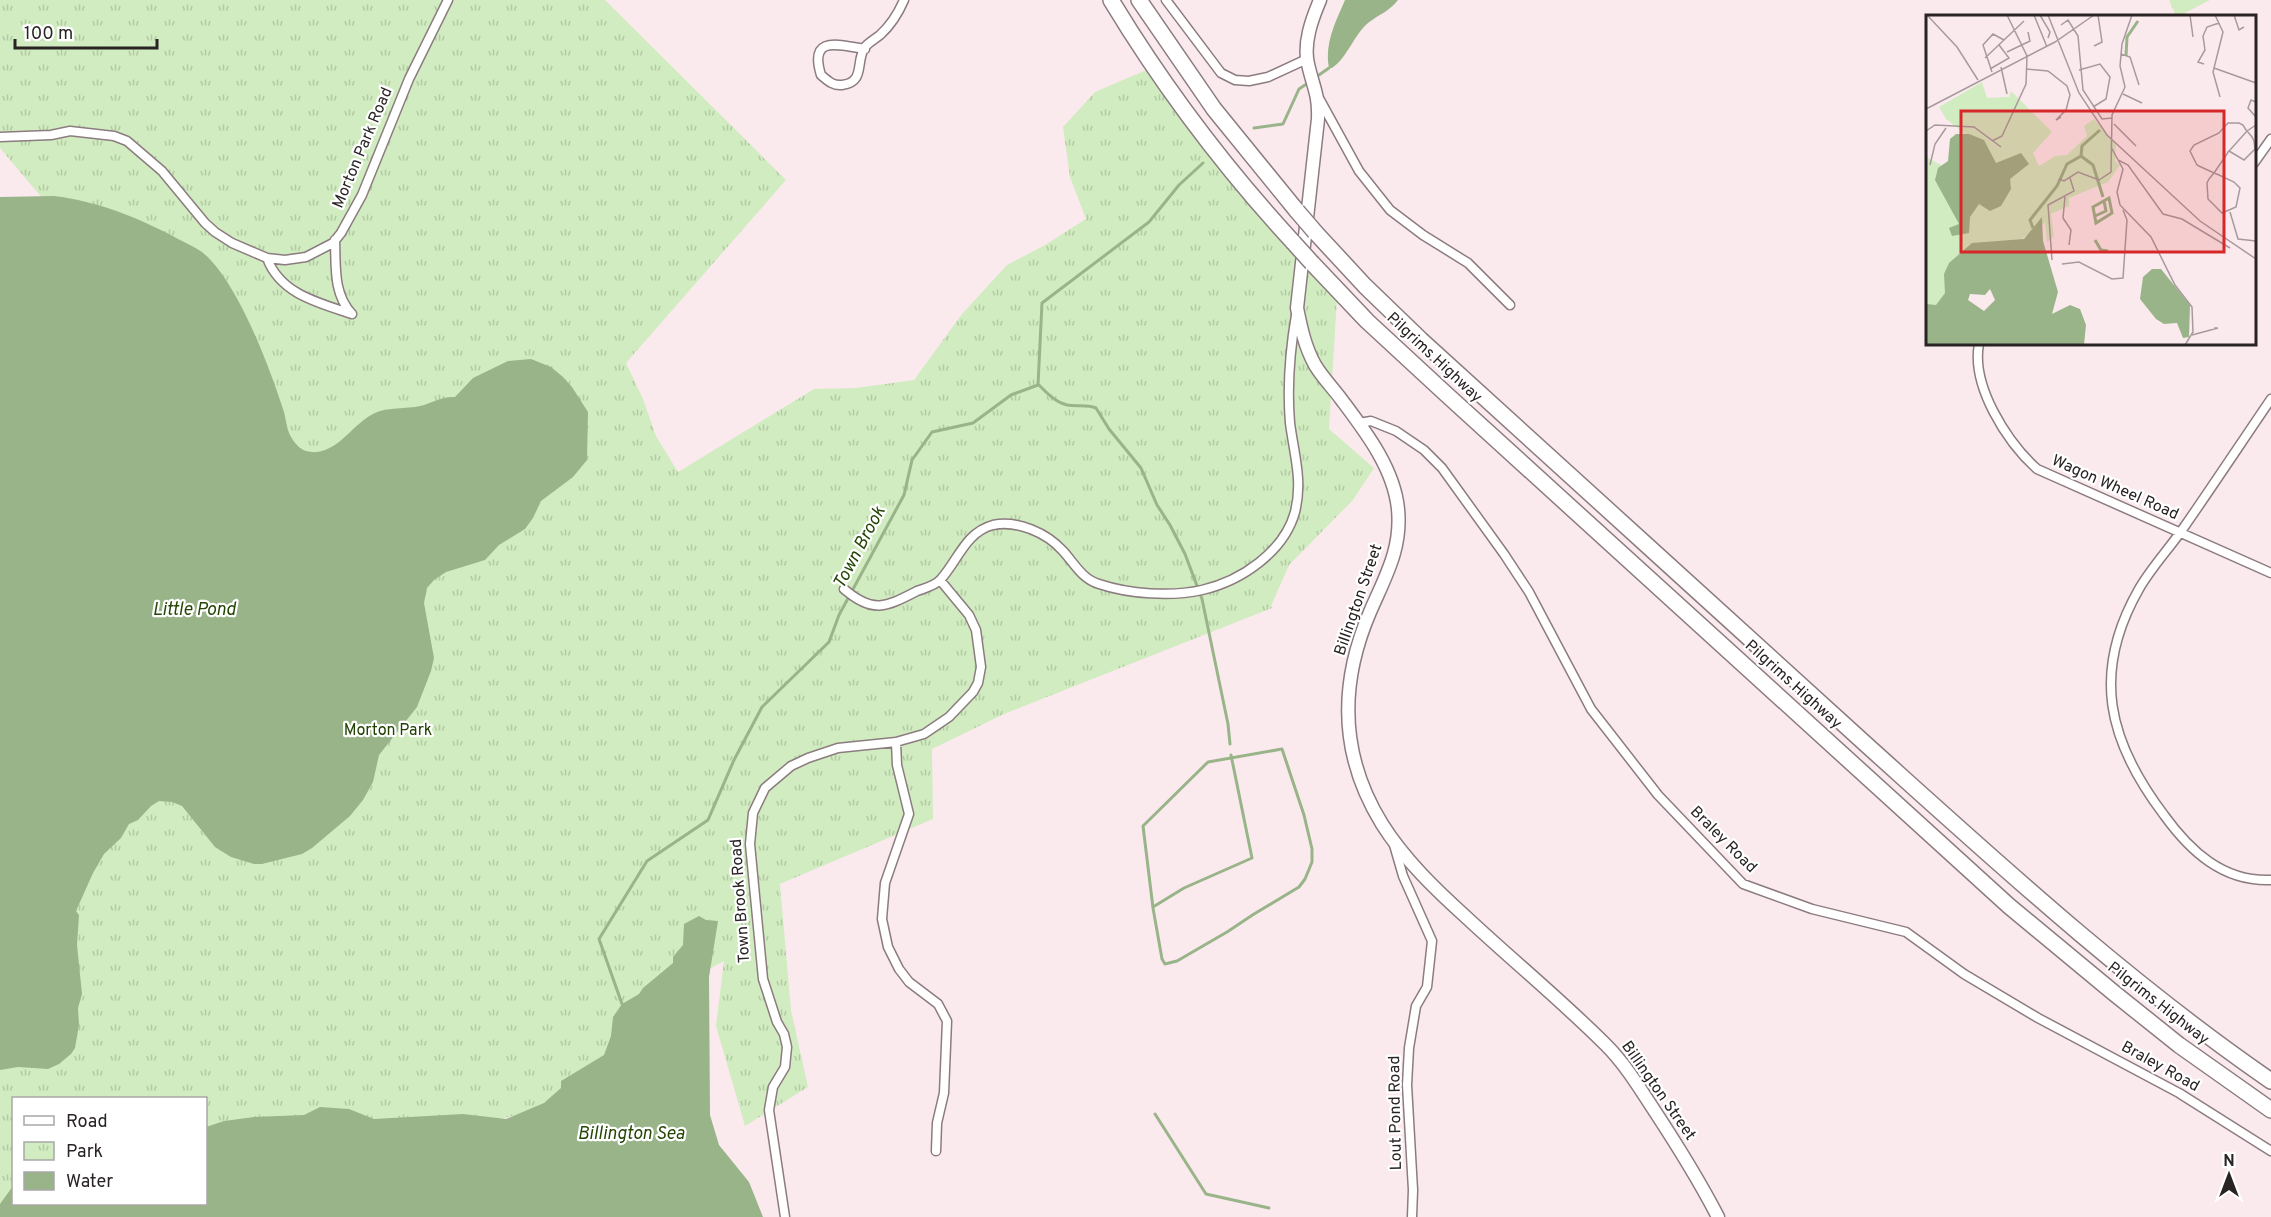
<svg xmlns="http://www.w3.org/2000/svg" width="2271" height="1217" viewBox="0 0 2271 1217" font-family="Overpass,sans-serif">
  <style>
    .park { fill: url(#park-tufts) }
    .water { fill: #99b489 }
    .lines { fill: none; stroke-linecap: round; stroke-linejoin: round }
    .stream { stroke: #99b489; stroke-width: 3 }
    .street-casing { stroke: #8c7c7f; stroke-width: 11 }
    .secondary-casing { stroke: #8c7c7f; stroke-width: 15 }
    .highway-casing { stroke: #8c7c7f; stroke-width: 18 }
    .street { stroke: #fff; stroke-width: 8 }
    .secondary { stroke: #fff; stroke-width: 12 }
    .highway { stroke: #fff; stroke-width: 15 }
    .highway-bridge-casing { stroke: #8c7c7f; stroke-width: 18; stroke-linecap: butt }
    .highway-bridge { stroke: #fff; stroke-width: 15 }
    .labels { text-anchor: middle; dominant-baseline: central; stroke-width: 4.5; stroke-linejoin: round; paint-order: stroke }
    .street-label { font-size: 16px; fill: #292324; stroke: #fff }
    .park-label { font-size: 16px; fill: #204000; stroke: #fff }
    .water-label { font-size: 18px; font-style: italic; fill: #244503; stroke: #fff }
    .inset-river { fill: none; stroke: #99b489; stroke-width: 3 }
    .inset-road { fill: none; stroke: #a79a9d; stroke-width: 1.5 }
    .view { fill: #d62828; fill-opacity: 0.15; stroke: #d62828; stroke-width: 3 }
    .inset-edge { fill: none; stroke: #292324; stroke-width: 3 }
  </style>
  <defs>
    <pattern id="park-tufts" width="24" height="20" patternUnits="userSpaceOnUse" patternTransform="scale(1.5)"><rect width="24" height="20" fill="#d1ecc0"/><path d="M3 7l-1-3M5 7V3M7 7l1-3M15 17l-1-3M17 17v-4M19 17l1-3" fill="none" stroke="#b3caa5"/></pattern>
  </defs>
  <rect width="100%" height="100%" fill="#fbeaed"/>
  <path class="park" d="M0 0H605L786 180 626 363 643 399 656 436 678 472 814 389 856 388 914 380 962 314 1007 265 1045 245 1086 219 1070 177 1063 127 1095 92 1151 68 1200 136 1338 282 1329 429 1374 468 1353 500 1289 565 1271 606 1272 608 1004 714 932 749 933 819 780 884 791 1010 808 1087 745 1126 716 1026 724 961 680 985 645 1022 541 1110 490 1121 206 1149V1098H14V1204L0 1217V209L43 199 0 148Z
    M2169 0H2210L2179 16H2176Z"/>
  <path class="water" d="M1345 0H1398C1390 11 1378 15 1368 23 1353 36 1348 57 1332 68H1329C1324 44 1336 21 1345 0Z
    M54 196C97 201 140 218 178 239 186 243 195 247 202 252 237 280 269 366 283 409 286 417 286 427 290 435 293 441 299 449 306 451 335 459 352 423 375 413 388 407 406 409 420 406 432 403 442 396 455 397L473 378 508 361 531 359 551 367 563 377 572 387 588 412 587 460 573 477 541 501 533 518 525 529 499 545 485 560 446 572 434 580 427 588 424 603 434 658 431 671 417 707 379 755 373 782 363 800 350 816 312 848 302 854 262 864H254L231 857 215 847 182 806 172 802 159 801 151 806 138 820 129 824 121 838 104 854 93 873 76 911 79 915 77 945 82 994 78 1008 79 1025 75 1048 71 1054 59 1064 48 1069 18 1067 0 1070V197Z
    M699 916 706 920 718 921 709 977 710 1115 719 1145 749 1182 763 1217H0V1204L13 1186 14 1204H206V1127L224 1121 254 1117 304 1115 320 1107 349 1109 374 1119 463 1114 506 1119 544 1103 561 1088V1081L604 1055 611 1036 613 1017 622 1004 639 994 643 988 673 963V957L683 945 684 924Z"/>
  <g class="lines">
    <path class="stream" d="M1316 77 1329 68
      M1254 128 1283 124 1299 89 1308 83
      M1039 385C1047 393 1055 402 1067 405 1077 407 1086 404 1096 408L1109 429 1141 468 1157 505 1170 525 1185 554 1202 599 1228 724 1230 744
      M1282 749 1304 815 1312 849V862L1305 879 1299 887 1254 914 1227 932 1177 961 1165 964 1162 959 1153 908 1143 826 1208 762Z
      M1153 907 1184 888 1252 858 1231 755
      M622 1004 599 939 647 861 708 820 734 760 762 707 829 642 839 615 904 495 912 460 932 432 973 423 1011 395 1038 385 1042 303 1149 222 1179 185 1203 163
      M1155 1114 1206 1194 1269 1208"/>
    <g class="street-casing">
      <path id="street" d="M1166 0 1221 73 1235 80 1249 81 1268 77 1307 59
        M865 49C842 46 808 33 821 75 828 81 833 86 842 85 866 82 855 61 865 47 868 43 875 39 880 35 891 25 898 14 904 0
        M1320 100 1359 171 1390 210 1423 235 1468 263 1510 305
        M0 137 51 135 70 131 114 136 127 141 162 171 205 223 215 232 232 243 267 258C280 294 319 303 352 314
        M2254 163 2271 139
        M335 240C336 266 333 294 352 314
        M267 258 285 260 306 257 333 243 341 233 362 195 409 79 448 0
        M1979 344C1971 386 2007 442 2037 469L2271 573
        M2271 399C2241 443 2212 487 2182 530 2168 550 2151 568 2139 589 2091 673 2108 741 2164 815 2190 851 2223 882 2271 880
        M1359 423 1371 421 1396 431 1424 450 1442 468 1504 554 1529 592 1591 709 1658 795 1743 884 1812 909 1906 932 1964 974 2038 1018 2179 1093 2271 1151
        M844 589C873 614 886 607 917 591 925 588 935 586 941 579 958 560 966 532 993 525 1018 520 1047 533 1063 551 1074 563 1082 579 1099 584 1129 594 1171 597 1202 590 1241 581 1284 552 1295 512 1303 481 1294 454 1290 423 1287 387 1290 350 1296 315
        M896 742 897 765 909 814 885 883 882 919 888 947 899 969 909 982 938 1004 947 1021 944 1093 937 1123 936 1151
        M1394 845 1403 876 1432 941 1427 987 1416 1006 1409 1048 1407 1085 1413 1190 1412 1217
        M785 1217 769 1110 773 1087 785 1067 787 1047 784 1034 777 1022 763 979 750 844 753 813 765 788 791 766 808 758 838 748 896 742 924 734 949 717 973 692 978 683 981 667 976 630 969 615 940 580"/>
    </g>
    <g class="secondary-casing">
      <path id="secondary" d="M1320 0C1312 19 1303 43 1308 64 1313 87 1319 94 1318 119L1297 308C1301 328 1305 347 1315 365 1322 377 1333 388 1341 399 1365 431 1394 468 1398 509 1402 549 1385 577 1370 612 1339 684 1340 756 1382 824 1404 859 1435 889 1466 917 1512 960 1561 1000 1606 1045 1625 1064 1639 1087 1654 1110 1677 1145 1699 1180 1718 1217"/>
    </g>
    <g class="highway-casing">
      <path id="highway" d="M1111 0C1163 86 1225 168 1293 242
        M1139 0 1214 109 1297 211
        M1315 232 1365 286 1421 340C1571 476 1720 612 1870 748 1999 864 2127 982 2271 1081
        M1312 263 1367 321 1446 394 2009 906 2114 993 2179 1045 2271 1110"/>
    </g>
    <use href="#street" class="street"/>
    <use href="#secondary" class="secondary"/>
    <use href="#highway" class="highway"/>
    <g class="highway-bridge-casing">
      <path id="highway-bridge" d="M1297 211 1315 232
        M1293 242 1312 263"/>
    </g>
    <use href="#highway-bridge" class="highway-bridge"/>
  </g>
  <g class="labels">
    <g class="street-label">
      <text transform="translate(363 148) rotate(-67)">Morton Park Road</text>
      <text transform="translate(1434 358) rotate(43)">Pilgrims Highway</text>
      <text transform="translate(2115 488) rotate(24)">Wagon Wheel Road</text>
      <text transform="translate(1359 600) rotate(-71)">Billington Street</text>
      <text transform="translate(1793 685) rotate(42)">Pilgrims Highway</text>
      <text transform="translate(1723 840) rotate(45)">Braley Road</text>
      <text transform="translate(741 901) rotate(-94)">Town Brook Road</text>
      <text transform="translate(2158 1004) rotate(38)">Pilgrims Highway</text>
      <text transform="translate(2160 1067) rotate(29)">Braley Road</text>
      <text transform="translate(1658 1091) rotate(55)">Billington Street</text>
      <text transform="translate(1396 1113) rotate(-91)">Lout Pond Road</text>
    </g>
    <g class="park-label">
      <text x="388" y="731">Morton Park</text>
    </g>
    <g class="water-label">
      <text transform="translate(860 548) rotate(-62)">Town Brook</text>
      <text x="194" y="610">Little Pond</text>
      <text x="631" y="1134">Billington Sea</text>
    </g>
  </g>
  <g transform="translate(1926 15)">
    <rect width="330" height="330" fill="#fbeaed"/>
    <path d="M56 67 61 83 83 82 85 76 126 117 107 138 113 151 129 141 141 140 161 121 158 111 168 104 190 129 189 146 194 150 182 167 143 183V191L125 199 128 222 121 227 119 208 114 210 8 292 0 289V142L19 152 39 119 20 104 13 92Z" fill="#d1ecc0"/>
    <path d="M30 119H43L58 125 70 148 95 138 103 149 84 164 85 174 75 191 64 196 53 189 44 202 43 218 26 221 23 213 33 209 9 165 12 153 22 146 24 124ZM116 202 117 226 132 277 126 299 144 290 154 294 160 310 158 330H0V289L10 290 19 278 18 259 23 248 46 228 98 224ZM64 274 69 285 58 296 42 285 44 279 59 280ZM226 254H235L264 290 263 322 257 323 251 308 238 309 230 304 214 284 217 262Z" fill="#99b489" fill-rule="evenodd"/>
    <path class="inset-river" d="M200 41 201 22 212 6M155 141 167 150 177 182M183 183 186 198 170 208 167 192ZM169 201 180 196 178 186M107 213 104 205 131 171 141 149 155 141 156 131 174 115M169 225 175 235 182 236"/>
    <path class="inset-road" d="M1 0 31 32 52 65M108 0 121 32M114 0 124 17 122 23M122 0 153 78 181 120 274 206 330 244M264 0 267 22M289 0 297 17 287 57 294 82M308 0 313 15 318 12M135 10 142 5 152 21 157 75 176 104 186 103M168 31 176 27 172 0M81 37 104 26 102 17M195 39 204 42 213 70M59 43 98 6M278 49 272 47 279 35 277 21 281 12 293 8M75 52 81 79M288 53 330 68M64 54 83 43 73 30M100 54 122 56 141 71 144 80 140 95 130 105 135 102M153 55 174 49 184 62 180 84 167 92M66 57 57 30 67 19 78 25M197 79 216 88M330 87 325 85 322 93 330 102M0 94 129 27 168 0M188 109 210 131M0 116 9 110 48 112 75 132M66 126 76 121 100 69 101 41 81 0M185 132 197 154 191 177 194 190 225 222 249 270 266 292 267 317 259 330M303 136 318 145 329 134 328 126 326 122 321 116 320 115 317 110 313 108H302L293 118 268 130 264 136 271 150 273 151 288 158 293 160 308 167 314 173 310 192 296 198 282 184 281 168 283 164 288 158 301 139 302 137 304 135 321 116 330 110M192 145 202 150 237 199 256 204 304 233M4 150 9 129 20 113M133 164 138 166 152 157 173 165 185 157 186 100 199 72 194 51 196 29 206 0M139 182 137 203 145 215 143 230M304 197 312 224 330 226M126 245 122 190 148 176 144 163M136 249 153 247 186 264 197 263 201 205 197 195M266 320 292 313H288"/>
    <path class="view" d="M35 96H298V237H35Z"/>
    <rect width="330" height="330" class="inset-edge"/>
  </g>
  <rect x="12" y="1097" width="195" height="108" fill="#ffffff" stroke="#a9a7a7" stroke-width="1.5"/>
  <rect x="24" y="1116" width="30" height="9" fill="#ffffff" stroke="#a9a7a7" stroke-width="1.5"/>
  <text x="66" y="1127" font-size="18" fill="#292324">Road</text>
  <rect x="24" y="1142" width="30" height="18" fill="url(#park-tufts)" stroke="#a9a7a7" stroke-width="1.5"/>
  <text x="66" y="1157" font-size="18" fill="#292324">Park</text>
  <rect x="24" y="1172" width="30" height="18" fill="#99b489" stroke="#a9a7a7" stroke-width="1.5"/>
  <text x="66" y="1187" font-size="18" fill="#292324">Water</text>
  <g transform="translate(2229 1175)" stroke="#ffffff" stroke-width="4.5" paint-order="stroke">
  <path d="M0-4.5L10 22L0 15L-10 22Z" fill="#292324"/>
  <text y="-9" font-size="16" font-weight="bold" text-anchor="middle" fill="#292324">N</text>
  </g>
  <path d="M15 39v9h142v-9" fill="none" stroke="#292324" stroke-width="3"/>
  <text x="24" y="39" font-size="18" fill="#292324" stroke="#ffffff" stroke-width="4.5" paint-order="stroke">100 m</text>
</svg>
